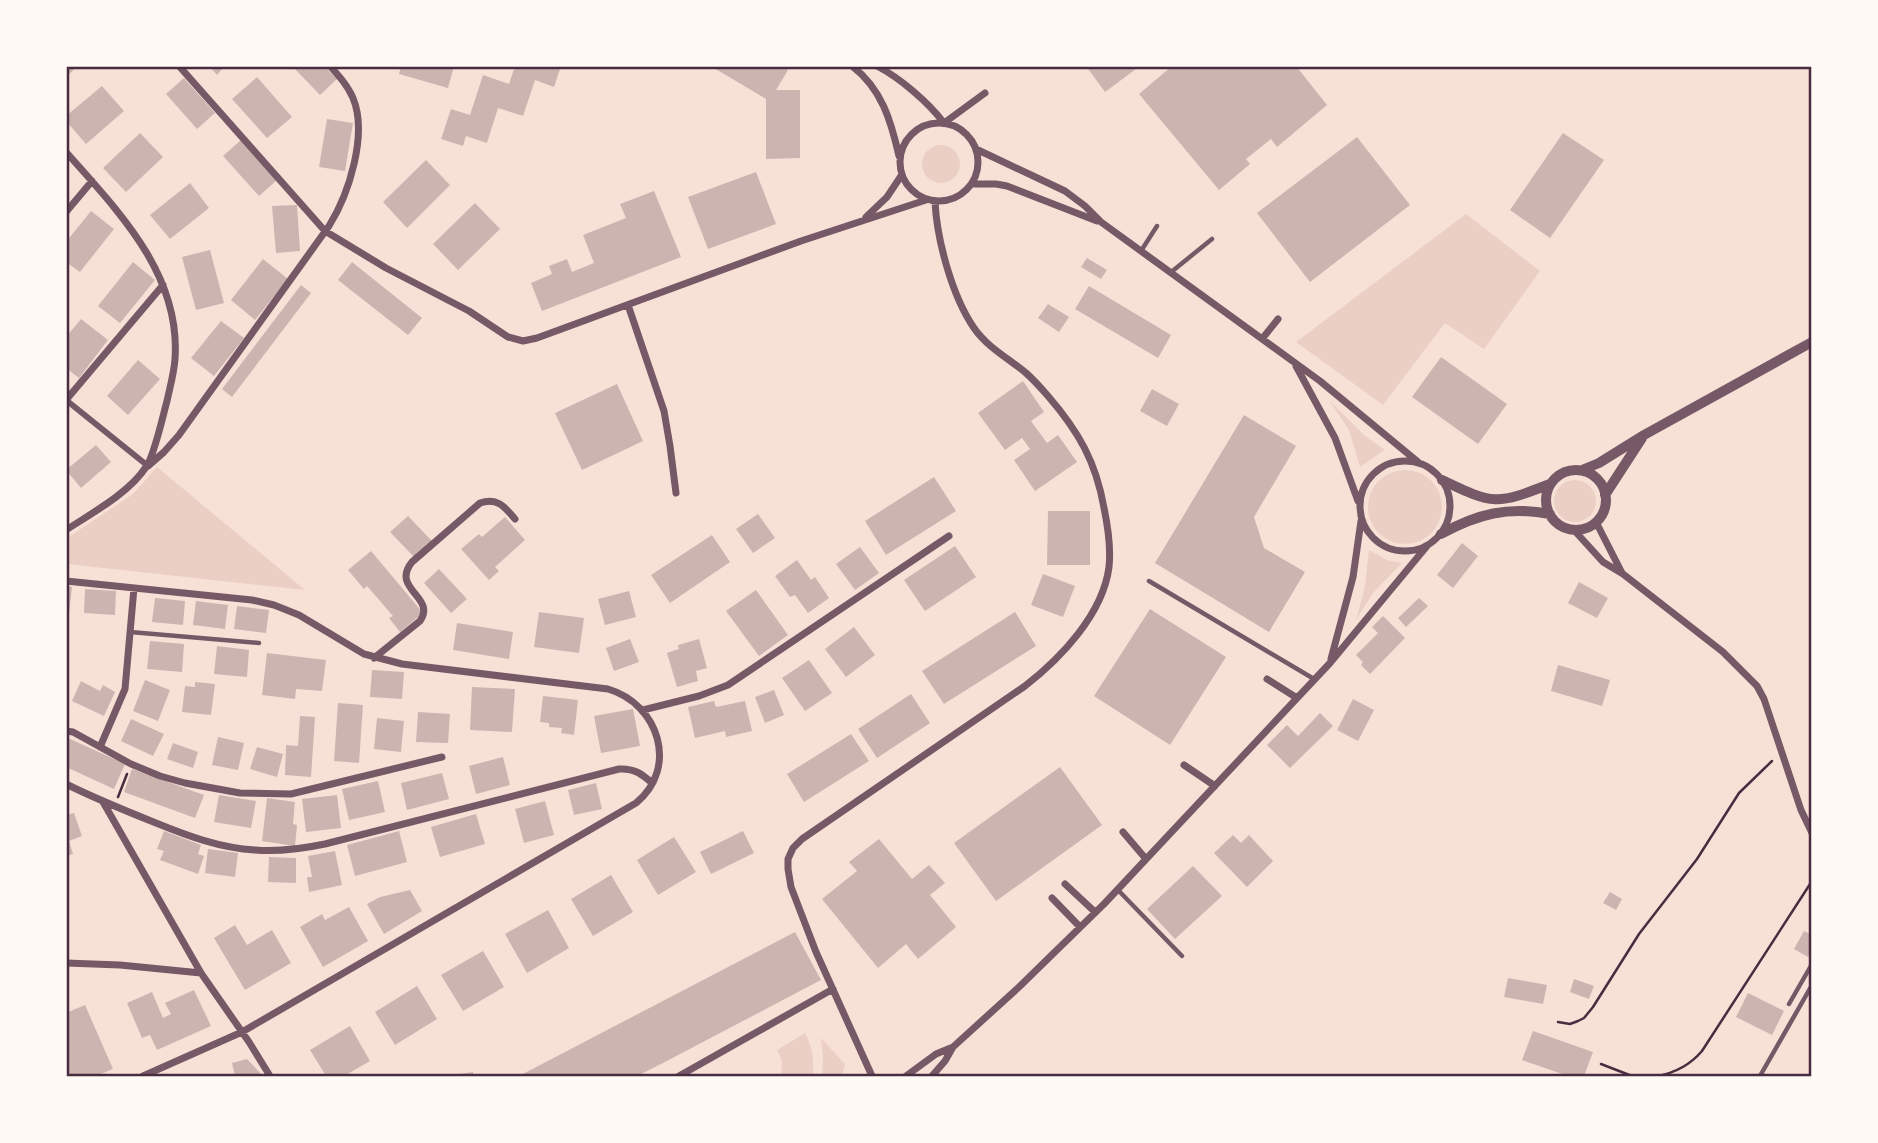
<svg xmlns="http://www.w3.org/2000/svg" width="1878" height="1143" viewBox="0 0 1878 1143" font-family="'Open Sans',sans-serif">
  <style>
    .green { fill: #ebcfc5 }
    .building { fill: #ccb4b1 }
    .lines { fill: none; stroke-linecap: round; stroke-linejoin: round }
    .path { stroke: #4a2c40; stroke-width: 2.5 }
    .service { stroke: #755966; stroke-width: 4.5 }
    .pedestrian { stroke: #755966; stroke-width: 6 }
    .minor { stroke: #755966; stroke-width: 7 }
    .tertiary { stroke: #755966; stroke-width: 10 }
    .neatline { fill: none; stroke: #4a2c40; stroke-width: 2.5 }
  </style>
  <rect width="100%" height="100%" fill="#f7e1d7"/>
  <path class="green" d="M922 164a19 19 0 1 1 38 0a19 19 0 1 1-38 0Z
    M1466 214 1540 271 1484 349 1445 323 1383 405 1296 342Z
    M1329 400 1364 435 1385 450 1360 467 1349 430Z
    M157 467 305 590 67 564V538L133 494Z
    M1368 507a37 37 0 1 1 74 0a37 37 0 1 1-74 0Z
    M1554 501a21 21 0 1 1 42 0a21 21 0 1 1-42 0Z
    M1369 550 1387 560 1402 563 1373 593 1356 620 1365 586Z
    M805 1033C813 1047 814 1062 813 1076H781L782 1061 777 1050Z
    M821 1038 845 1064 842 1076H822L823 1057Z"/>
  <path class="building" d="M66 66H78L66 77Z
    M209 66H225L217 75Z
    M292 66H324L337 79 320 95Z
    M401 66H454L448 88 399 74Z
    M515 66H561L554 87 535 80 523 116 498 108 487 143 466 136 463 146 441 139 451 109 470 115 483 75 509 84Z
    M715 66H782L788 70 776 90H800V158L766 159V99L714 68Z
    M1086 66H1140L1105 92Z
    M1172 66H1296L1327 105 1277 147 1271 139 1246 159 1250 164 1219 190 1139 94Z
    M257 77 292 117 267 138 232 99Z
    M184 78 215 113 197 129 166 94Z
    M102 86 124 111 86 144 66 121V116Z
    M327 119 353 123 345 171 319 167Z
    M140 133 163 157 126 192 103 168Z
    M1563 133 1604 160 1550 238 1510 210Z
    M1357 137 1410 205 1310 282 1257 213Z
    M241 140 277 180 259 196 223 156Z
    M426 160 450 185 407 228 383 202Z
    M756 172 776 224 708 249 688 197Z
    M190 183 209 208 170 239 150 215Z
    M654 191 681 257 542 311 531 283 552 274 549 266 567 259 572 272 594 263 583 235 626 218 620 204Z
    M475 203 500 229 458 270 433 244Z
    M297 205 300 251 276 253 272 206Z
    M91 211 114 229 80 272 66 262V242Z
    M210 250 224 303 196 310 182 257Z
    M1087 258 1107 270 1101 279 1081 267Z
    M263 259 288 279 255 320 231 300Z
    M133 262 155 280 120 323 98 306Z
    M352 262 422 318 408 335 338 280Z
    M301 285 311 293 232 397 222 389Z
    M1089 286 1171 335 1158 358 1075 309Z
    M1048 304 1069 317 1059 332 1038 318Z
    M81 319 108 340 79 378 66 368V337Z
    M221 321 244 338 214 376 191 358Z
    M1441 357 1507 404 1478 444 1412 397Z
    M138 360 160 379 128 415 107 396Z
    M1023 381 1044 412 1031 421 1047 443 1058 435 1077 462 1035 491 1014 460 1030 449 1022 438 1005 450 978 413Z
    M617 384 643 441 582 470 555 413Z
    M1152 389 1179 404 1167 426 1140 411Z
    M1244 415 1296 446 1254 517 1264 548 1305 572 1269 632 1155 563Z
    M96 445 111 462 81 488 66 470Z
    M934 477 956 511 886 555 865 521Z
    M1048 511H1090V565H1047Z
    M758 514 775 538 753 553 736 529Z
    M408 516 432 541 414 557 390 532Z
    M505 517 525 540 495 567 499 571 489 580 461 549 479 534 482 537Z
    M712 535 730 562 670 603 651 575Z
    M1462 543 1478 556 1453 588 1437 575Z
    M955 546 976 577 925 611 904 580Z
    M860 547 879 573 855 590 836 564Z
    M371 551 423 613 400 632 389 618 393 616 367 586 364 589 348 570Z
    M797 560 811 580 815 577 829 598 808 613 795 595 790 597 775 576Z
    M439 569 467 599 451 613 424 583Z
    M1043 574 1075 586 1063 617 1031 605Z
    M1579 582 1608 598 1597 618 1568 603Z
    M66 586 72 587 69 614H66Z
    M85 589 116 591 115 615 84 613Z
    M756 590 788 635 759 656 726 611Z
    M629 591 636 617 605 625 598 599Z
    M155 598 185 601 183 625 152 622Z
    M1419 598 1428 606 1406 627 1398 618Z
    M196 601 228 605 225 629 193 625Z
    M237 606 269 610 266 633 234 629Z
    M1150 609 1226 657 1170 745 1094 696Z
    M539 612 584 618 579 653 534 647Z
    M1015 612 1036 646 944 704 922 671Z
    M1383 616 1405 638 1370 674 1361 665 1363 662 1356 655 1378 633 1372 627Z
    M457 623 513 632 509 659 453 650Z
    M854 627 875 655 846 677 825 649Z
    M630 639 639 662 614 671 606 648Z
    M699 639 707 668 696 671 698 681 677 687 667 653 679 649 678 645Z
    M150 641 184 644 182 672 147 669Z
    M217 646 249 650 247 677 214 674Z
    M267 653 326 660 322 691 296 689 295 699 262 695Z
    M809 660 832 693 805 711 782 678Z
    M1558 665 1610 680 1602 706 1551 691Z
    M372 670 404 672 402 699 370 697Z
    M145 680 170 690 158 721 133 711Z
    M81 681 100 691 103 685 115 692 104 716 72 701Z
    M195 682 215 684 211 715 182 712 185 686 195 687Z
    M472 687 515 689 512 732 470 730Z
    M774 690 784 715 765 723 755 697Z
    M911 694 930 723 877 758 858 729Z
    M543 696 578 700 574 735 561 733 562 728 549 727V723L540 722Z
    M1353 699 1374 710 1358 741 1337 730Z
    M714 701 716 707 745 701 752 731 726 737 725 731 695 738 688 707Z
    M338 703 363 705 359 763 334 761Z
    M633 709 640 746 601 753 594 716Z
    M418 712 450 714 448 743 416 742Z
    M1320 713 1333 726 1290 768 1267 745 1287 725 1298 736Z
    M300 716 315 717 311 777 285 775 286 745 298 746Z
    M377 718 404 721 401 752 374 749Z
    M131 719 164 734 153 756 121 741Z
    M851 734 869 761 804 802 787 774Z
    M218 737 244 743 238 770 212 765Z
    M68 738 125 764 114 789 66 767V741Z
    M173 743 198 752 193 768 167 759Z
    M257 747 283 754 277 777 250 769Z
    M503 757 510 785 476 794 469 766Z
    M1060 767 1102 825 996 901 954 843Z
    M132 769 204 795 195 818 124 792Z
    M442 773 449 799 407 810 401 783Z
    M378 781 385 812 349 820 342 789Z
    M596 783 602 809 574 815 568 790Z
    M219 795 256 801 251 828 214 822Z
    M337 795 341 828 306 832 302 799Z
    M267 798 295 802 293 824 297 825 295 846 262 841Z
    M545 801 554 835 524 843 515 809Z
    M74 813 82 836 69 841 73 854 66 856V815Z
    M476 814 485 844 440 857 431 827Z
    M164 831 201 845 198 854 204 856 198 874 160 860 164 851 157 849Z
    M399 831 407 862 355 876 347 845Z
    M743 831 754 853 711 874 700 852Z
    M1233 835 1241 843 1249 835 1273 861 1247 887 1214 853Z
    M674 837 696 872 658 895 637 860Z
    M879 839 912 879 929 865 945 883 930 895 956 927 918 959 906 944 878 968 822 899 857 871 849 862Z
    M208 849 238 853 235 877 205 873Z
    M335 851 342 885 309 892 307 877H312L308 856Z
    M269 857 296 858V883L268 882Z
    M1193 866 1222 896 1175 939 1147 909Z
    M611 875 633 912 593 936 571 899Z
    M410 890 422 911 384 934 367 904 380 897Z
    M1610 892 1622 899 1616 910 1603 903Z
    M349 907 368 941 323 967 300 927 322 914 325 920Z
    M548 910 569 948 527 973 505 934Z
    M235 925 247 945 272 930 291 963 245 990 214 938Z
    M1804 931 1812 935V951L1808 957 1794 949Z
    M795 932 821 980 663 1063 637 1076H519Z
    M483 951 504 987 463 1011 441 975Z
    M1508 978 1547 985 1543 1004 1504 997Z
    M1574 979 1594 986 1589 999 1570 992Z
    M417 986 437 1019 395 1045 375 1012Z
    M194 990 211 1026 157 1050 150 1035 142 1038 127 1003 152 992 163 1018 171 1014 165 1003Z
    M1748 993 1784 1011 1772 1035 1736 1017Z
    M85 1005 113 1069 96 1076H66V1013Z
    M350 1026 370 1061 344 1076H326L310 1050Z
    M1533 1031 1593 1052 1584 1076H1568L1522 1060Z
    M247 1059 263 1076H235L232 1063Z
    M473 1072V1076H455L454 1075Z"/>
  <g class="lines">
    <path class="path" d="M118 797 127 774
      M1558 1022 1570 1024 1578 1021 1584 1018 1593 1007 1639 934 1697 859 1739 793 1772 761
      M1601 1064 1632 1076
      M1657 1076C1675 1073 1690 1065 1702 1051L1812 881"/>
    <path class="service" d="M1141 251 1157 226
      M1170 273 1212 239
      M1149 581 1314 679
      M130 632 259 643
      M1118 890 1182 956
      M1789 1004 1812 964
      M1760 1076 1812 985"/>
    <path class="pedestrian" d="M66 400 148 466"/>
    <path class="minor" d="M179 66 325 231 386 268 469 311 508 337 523 341 537 338 801 241 926 200
      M852 66C882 89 891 121 899 156
      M877 66C900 78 928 102 944 123L985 93
      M900 162a39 39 0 1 1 78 0a39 39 0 1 1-78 0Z
      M976 149 1065 191 1085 206 1101 222 1320 381 1418 462
      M66 152C118 211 181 274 175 359 174 373 170 387 167 401 163 415 154 457 146 467 129 493 92 513 66 530
      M972 184H996L1007 186 1097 221
      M66 212 92 181
      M866 217 887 197 901 176
      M628 305 664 411 670 446 676 493
      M1262 339 1278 319
      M1296 366 1335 438 1358 501
      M66 400 163 285
      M1360 506a45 45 0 1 1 90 0a45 45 0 1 1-90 0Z
      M148 466 164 452 179 435 329 226C349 194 368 134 353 98 348 86 339 76 330 66
      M1596 522 1622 573
      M1573 529 1603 562 1623 574 1723 652 1757 686 1764 699 1801 810 1812 833
      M66 581 252 600 274 605 299 615 364 654 402 664 608 689C659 704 679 768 636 803L242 1032 143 1076
      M374 658 420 621C437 597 390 589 412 562L480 503C497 497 505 507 515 519
      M1331 659 1353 577 1361 521
      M1267 679 1297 698
      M643 710 699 696 728 685 949 536
      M66 731 73 732 131 764 160 776 185 783 240 793 291 794 442 757
      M100 747 125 689 134 588
      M1184 765 1215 786
      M66 784C96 799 126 811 156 823 188 836 220 848 255 850 279 852 301 849 325 844L619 769C634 768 642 774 652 783
      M103 802 201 973 249 1042 270 1076
      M1123 832 1146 859
      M1065 884 1095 912
      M1052 898 1080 927
      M66 963 120 965 201 973
      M679 1076 833 989
      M872 1076 816 952 791 887 788 869V859L793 848 802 839 1025 686C1061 658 1103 614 1109 567 1111 548 1108 527 1104 508 1096 462 1079 432 1048 396 1041 388 1034 380 1026 373 1008 358 987 347 974 328 952 296 937 240 935 202
      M906 1076 936 1054 953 1047 1019 987 1104 904 1330 663 1427 546
      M932 1076 945 1061 953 1047"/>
    <path class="tertiary" d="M1582 470 1599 463 1644 435 1812 342
      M1546 500a30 30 0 1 1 60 0a30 30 0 1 1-60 0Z
      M1442 480C1494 505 1496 505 1550 484
      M1605 495 1642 438
      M1441 534C1477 514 1508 506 1550 514"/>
  </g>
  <rect width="1878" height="1143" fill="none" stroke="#fffaf5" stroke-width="136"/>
  <rect x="68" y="68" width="1742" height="1007" class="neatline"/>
</svg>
